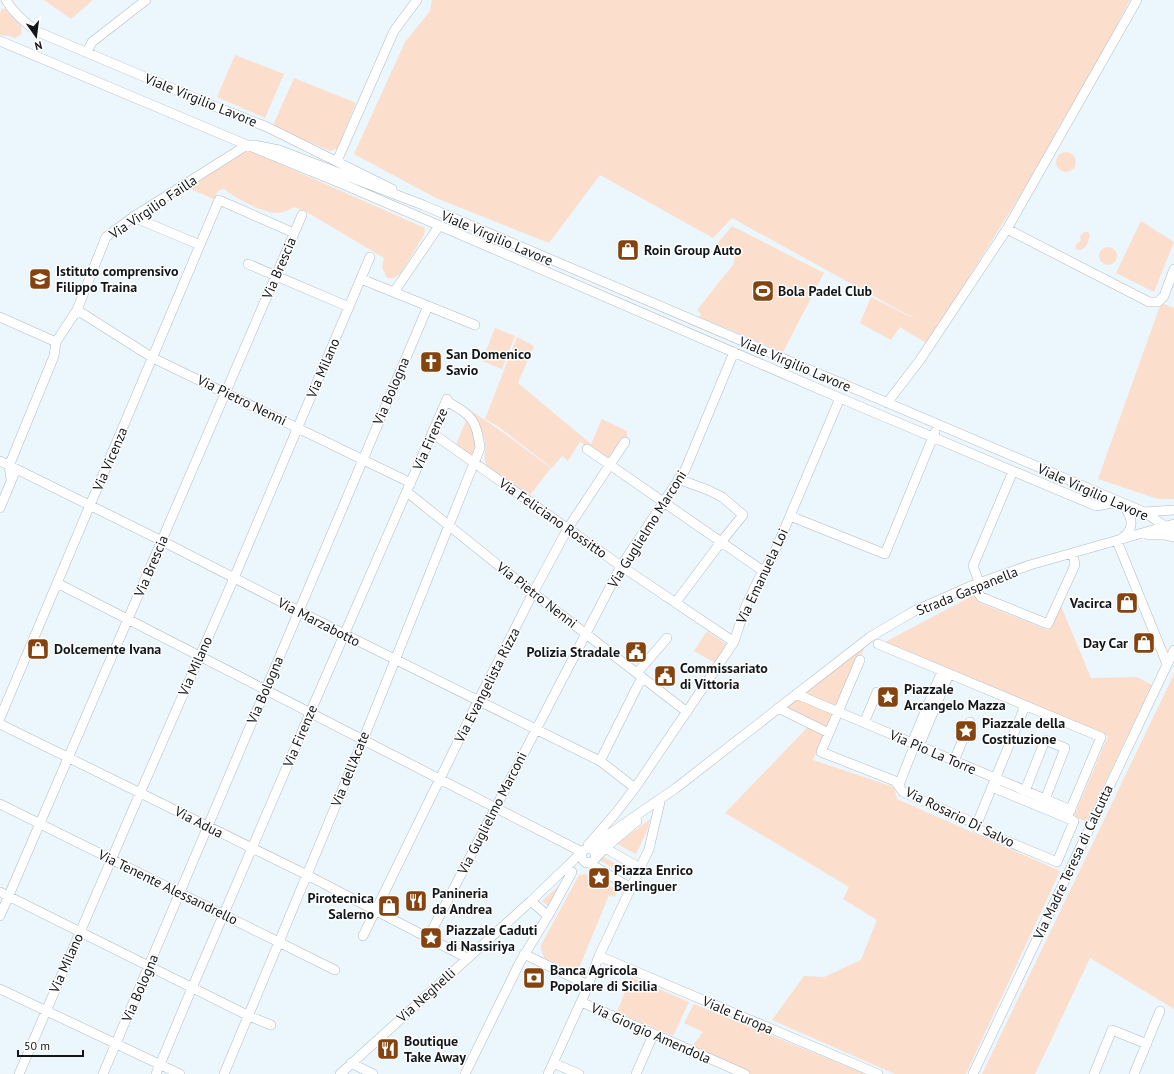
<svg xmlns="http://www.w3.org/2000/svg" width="1174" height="1074" viewBox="0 0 1174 1074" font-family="'PT Sans',sans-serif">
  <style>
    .green { fill: #fbdecc }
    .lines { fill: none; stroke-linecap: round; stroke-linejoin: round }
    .minor-casing { stroke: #afbbc3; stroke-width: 10 }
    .minor { stroke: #fff; stroke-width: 9 }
    .labels { text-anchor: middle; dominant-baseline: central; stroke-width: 3; stroke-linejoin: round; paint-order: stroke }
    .street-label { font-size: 14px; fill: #13171a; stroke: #fff }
    .poi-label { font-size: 14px; font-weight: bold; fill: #13171a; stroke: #fff; text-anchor: start }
  </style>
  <rect width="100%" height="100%" fill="#ecf6fd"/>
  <path class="green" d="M44 0H93L71 19Z
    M432 0H1130L1090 76 1062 121 1036 170 954 301 926 343 900 327 891 340 860 323 871 297 919 321 732 218 713 238 600 175 549 243 436 198 354 154 405 42 430 11Z
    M4 8 21 26 22 34 15 38 9 36 0 35V12L2 9Z
    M235 55 284 74 265 118 217 97Z
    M294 78 356 103 337 149 330 151 277 128 275 126 274 123Z
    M246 151 253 152 425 228 424 235 401 273 394 278H387L382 267 384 258 310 214 294 207C289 210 285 212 279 213 265 214 235 198 224 189L218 191 214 199 188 188Z
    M1056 162a10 10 0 1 1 20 0a10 10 0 1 1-20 0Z
    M1141 221 1174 242 1154 292 1116 273Z
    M732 226 824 273 783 352 699 317 701 314 697 310 733 265 735 256 716 245Z
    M1084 232H1088L1090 234C1089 242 1085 253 1076 249 1075 243 1078 244 1081 240L1080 236Z
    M1099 256a9 9 0 1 1 18 0a9 9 0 1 1-18 0Z
    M1161 303 1174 308V499H1158L1098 479Z
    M495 328 515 336 502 369 482 361Z
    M517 337 534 346 518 383 591 444 602 419 627 431V439L610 463 580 442 568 461 562 456 552 468 499 427 485 419Z
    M467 408 501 431 551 468 530 495 486 465C483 457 486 450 485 442 483 428 476 419 467 408Z
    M466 421 474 428 477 453 472 457 456 444Z
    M974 595 980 603 1048 630 1061 606 1091 678 1137 677 1152 685 1086 822 1074 816 1108 736 883 643Z
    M707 631 726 644 715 663 694 651Z
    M866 644 828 731 781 708Z
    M1174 674V1009L1090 958 1035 1074H982Z
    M808 727 823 735 813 760 894 787 897 799 1060 871 966 1074H895L772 1020 804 976 824 977 861 960 877 920 843 899 849 887 725 813Z
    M650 819 647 831 636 854 617 844Z
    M604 857 628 871 627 874 624 875 600 860 601 858Z
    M585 874 618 890 615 897 609 895 579 968 584 972 583 975 544 958 541 949V945L579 875Z
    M561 884 549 907 542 901Z
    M631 977 689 1002 673 1036 617 1012Z
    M694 1004 865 1074H750L693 1045 703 1032 684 1023Z"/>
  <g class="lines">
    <g class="minor-casing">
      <path id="minor" d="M6 0C14 14 25 23 38 32L209 104 267 127 392 189
        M0 41 247 145H254L279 150 423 205 1144 512 1174 532
        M87 52 92 42 146 0
        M337 161 394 31 417 0
        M133 217 200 245
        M1007 229 1149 302H1158L1164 296 1174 269
        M248 264 349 307
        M361 279 475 325
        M394 292 439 226
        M77 310 153 358 411 483
        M0 317 56 342
        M887 403 920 360 1007 229 1137 0
        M432 433 621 566 734 642
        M587 449 763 571
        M0 461 162 541 344 634 600 761 635 788
        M11 479 9 466 54 356 56 342 77 310 106 237 133 217 247 145 338 182 840 398 1096 506 1119 502C1134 515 1137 531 1117 541L1167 664
        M407 492 533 593 687 712
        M0 508 14 474
        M1144 512 1174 510
        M790 516 885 554 935 432
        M1148 535H1165L1174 537
        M979 582 973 566 1013 471
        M57 583 582 852
        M973 585 981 597 1048 624 1075 565 1073 554
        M676 602 721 542 743 515 722 497 708 490 678 479
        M878 644 1101 737 1067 818
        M860 660 821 752 895 781 903 792 972 822 978 829 1057 862 1074 821 992 787
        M637 673 667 638
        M796 694 1071 810
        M778 708 829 733
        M0 718 219 200 294 233
        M864 723 877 692
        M0 724 307 875 467 958
        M912 743 942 671
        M919 746 949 674
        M600 761 642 677
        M954 761 970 722
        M899 785 915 744
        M1025 791 1045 740 1065 748 1043 805
        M0 804 335 970
        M976 826 1025 706
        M588 845 615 814 635 788 734 642 745 608 760 576 773 556 840 398
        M589 848 676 788 870 637 916 610 973 585 1030 565 1174 524
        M600 848H605L640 868
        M596 857 594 851 589 848 584 850C580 854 581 859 586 863L592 862 605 848 637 821
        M589 863 631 888
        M0 892 249 1016 271 1025
        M531 901 548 916
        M0 916 302 215
        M363 936 478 701 533 593 568 528 625 442
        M428 938 621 566 685 470 734 352
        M524 954 588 985
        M599 956 878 1074
        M0 989 180 1074
        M581 1002 745 1074
        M351 1063 373 1074
        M553 1063 579 1074
        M19 1074 140 793 234 578 370 257
        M103 1074 428 306
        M156 1074 192 988 310 713 447 399
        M224 1074 363 740 480 448C477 420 471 414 446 401
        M340 1074 531 901 581 853
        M465 1074 520 962 548 916 572 872
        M548 1074 585 993 599 956 649 849 660 802
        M636 1074 653 1035
        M973 1074 1174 650
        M1094 1074 1112 1030 1147 1044
        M1134 1074 1160 1011"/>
    </g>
    <use href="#minor" class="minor"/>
  </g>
  <defs>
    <g id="shop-square" transform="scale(1.15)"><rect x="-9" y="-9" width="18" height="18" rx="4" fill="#84430f" stroke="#fff"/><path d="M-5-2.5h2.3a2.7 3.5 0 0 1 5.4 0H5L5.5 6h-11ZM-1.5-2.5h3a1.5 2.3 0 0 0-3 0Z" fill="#fff"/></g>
    <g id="school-square" transform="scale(1.15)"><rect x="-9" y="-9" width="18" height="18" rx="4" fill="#84430f" stroke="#fff"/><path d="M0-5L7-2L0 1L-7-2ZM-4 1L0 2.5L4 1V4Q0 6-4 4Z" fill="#fff"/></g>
    <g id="stadium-square" transform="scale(1.15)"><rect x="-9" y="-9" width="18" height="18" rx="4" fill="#84430f" stroke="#fff"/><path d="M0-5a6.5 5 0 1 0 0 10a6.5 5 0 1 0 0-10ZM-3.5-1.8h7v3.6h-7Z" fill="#fff"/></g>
    <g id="church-square" transform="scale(1.15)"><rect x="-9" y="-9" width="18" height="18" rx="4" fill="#84430f" stroke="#fff"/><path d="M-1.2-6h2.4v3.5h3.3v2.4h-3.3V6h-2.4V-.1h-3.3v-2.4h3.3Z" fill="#fff"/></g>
    <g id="civic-square" transform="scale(1.15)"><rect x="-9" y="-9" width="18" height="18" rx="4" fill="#84430f" stroke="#fff"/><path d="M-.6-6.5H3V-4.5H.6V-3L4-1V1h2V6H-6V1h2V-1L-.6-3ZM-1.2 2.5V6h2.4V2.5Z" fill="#fff"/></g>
    <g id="sight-square" transform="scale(1.15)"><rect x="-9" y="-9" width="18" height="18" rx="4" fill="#84430f" stroke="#fff"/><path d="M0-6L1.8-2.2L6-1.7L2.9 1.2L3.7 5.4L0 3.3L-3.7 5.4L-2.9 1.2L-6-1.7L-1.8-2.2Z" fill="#fff"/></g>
    <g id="restaurant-square" transform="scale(1.15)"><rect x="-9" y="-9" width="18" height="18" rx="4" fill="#84430f" stroke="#fff"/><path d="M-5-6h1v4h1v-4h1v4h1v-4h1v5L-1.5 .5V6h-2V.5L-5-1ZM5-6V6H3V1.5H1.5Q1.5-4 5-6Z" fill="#fff"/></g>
    <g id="bank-square" transform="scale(1.15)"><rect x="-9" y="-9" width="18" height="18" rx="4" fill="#84430f" stroke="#fff"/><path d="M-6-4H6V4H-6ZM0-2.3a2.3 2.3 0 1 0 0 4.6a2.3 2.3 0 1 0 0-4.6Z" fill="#fff"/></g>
  </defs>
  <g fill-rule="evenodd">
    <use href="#shop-square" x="628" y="250"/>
    <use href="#school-square" x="40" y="279"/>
    <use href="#stadium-square" x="763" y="291"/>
    <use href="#church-square" x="431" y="362"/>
    <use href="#shop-square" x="1127" y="603"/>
    <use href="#shop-square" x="1144" y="643"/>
    <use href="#shop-square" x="38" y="649"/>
    <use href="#civic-square" x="636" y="652"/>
    <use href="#civic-square" x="665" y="676"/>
    <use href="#sight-square" x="888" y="697"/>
    <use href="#sight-square" x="966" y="731"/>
    <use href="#sight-square" x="599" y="878"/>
    <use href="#restaurant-square" x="416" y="901"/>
    <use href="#shop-square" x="389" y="906"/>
    <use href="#sight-square" x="431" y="938"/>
    <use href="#bank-square" x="534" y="978"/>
    <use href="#restaurant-square" x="388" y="1049"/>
  </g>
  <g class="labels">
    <g class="street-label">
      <text transform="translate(201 100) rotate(22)">Viale Virgilio Lavore</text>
      <text transform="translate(153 207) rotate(-34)">Via Virgilio Failla</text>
      <text transform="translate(497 238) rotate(23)">Viale Virgilio Lavore</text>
      <text transform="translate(279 268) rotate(-67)">Via Brescia</text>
      <text transform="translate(795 364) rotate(23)">Viale Virgilio Lavore</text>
      <text transform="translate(323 368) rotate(-67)">Via Milano</text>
      <text transform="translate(391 391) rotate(-67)">Via Bologna</text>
      <text transform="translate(242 400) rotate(26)">Via Pietro Nenni</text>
      <text transform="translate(430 439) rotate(-66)">Via Firenze</text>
      <text transform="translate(110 459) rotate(-67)">Via Vicenza</text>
      <text transform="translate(1093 492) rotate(24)">Viale Virgilio Lavore</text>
      <text transform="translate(553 518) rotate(35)">Via Feliciano Rossitto</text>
      <text transform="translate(647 529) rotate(-58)">Via Guglielmo Marconi</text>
      <text transform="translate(151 566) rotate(-67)">Via Brescia</text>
      <text transform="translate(762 576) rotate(-65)">Via Emanuela Loi</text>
      <text transform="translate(967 591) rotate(-22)">Strada Gaspanella</text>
      <text transform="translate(537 595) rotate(38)">Via Pietro Nenni</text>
      <text transform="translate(319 622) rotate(27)">Via Marzabotto</text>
      <text transform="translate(195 666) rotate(-66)">Via Milano</text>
      <text transform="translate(487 685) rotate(-63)">Via Evangelista Rizza</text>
      <text transform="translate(265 690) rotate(-67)">Via Bologna</text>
      <text transform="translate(300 736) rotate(-67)">Via Firenze</text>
      <text transform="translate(933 752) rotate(23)">Via Pio La Torre</text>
      <text transform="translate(350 769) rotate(-68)">Via dell'Acate</text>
      <text transform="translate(492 813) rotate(-63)">Via Guglielmo Marconi</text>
      <text transform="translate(960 817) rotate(26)">Via Rosario Di Salvo</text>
      <text transform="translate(199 822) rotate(27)">Via Adua</text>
      <text transform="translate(1073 862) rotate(-65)">Via Madre Teresa di Calcutta</text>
      <text transform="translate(168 887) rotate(26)">Via Tenente Alessandrello</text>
      <text transform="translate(66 963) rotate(-66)">Via Milano</text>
      <text transform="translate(140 988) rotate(-67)">Via Bologna</text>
      <text transform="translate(426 995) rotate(-42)">Via Neghelli</text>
      <text transform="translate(738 1015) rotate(23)">Viale Europa</text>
      <text transform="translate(651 1033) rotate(24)">Via Giorgio Amendola</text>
    </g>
    <g class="poi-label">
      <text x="644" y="250">Roin Group Auto</text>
      <text x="56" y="271">Istituto comprensivo<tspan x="56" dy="16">Filippo Traina</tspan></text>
      <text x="778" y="291">Bola Padel Club</text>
      <text x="446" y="354">San Domenico<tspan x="446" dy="16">Savio</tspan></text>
      <text x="1112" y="603" text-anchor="end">Vacirca</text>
      <text x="1128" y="643" text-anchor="end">Day Car</text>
      <text x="54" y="649">Dolcemente Ivana</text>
      <text x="620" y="652" text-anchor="end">Polizia Stradale</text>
      <text x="680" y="668">Commissariato<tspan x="680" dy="16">di Vittoria</tspan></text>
      <text x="904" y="689">Piazzale<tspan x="904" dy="16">Arcangelo Mazza</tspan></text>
      <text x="982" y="723">Piazzale della<tspan x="982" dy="16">Costituzione</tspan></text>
      <text x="614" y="870">Piazza Enrico<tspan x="614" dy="16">Berlinguer</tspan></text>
      <text x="432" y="893">Panineria<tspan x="432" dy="16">da Andrea</tspan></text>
      <text x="374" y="898" text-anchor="end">Pirotecnica<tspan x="374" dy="16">Salerno</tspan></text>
      <text x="446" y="930">Piazzale Caduti<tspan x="446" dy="16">di Nassiriya</tspan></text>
      <text x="550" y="970">Banca Agricola<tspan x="550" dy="16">Popolare di Sicilia</tspan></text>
      <text x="404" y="1041">Boutique<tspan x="404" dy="16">Take Away</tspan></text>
    </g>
  </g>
  <g transform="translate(36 36) rotate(166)" stroke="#ffffff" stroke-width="3" paint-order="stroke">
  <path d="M0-3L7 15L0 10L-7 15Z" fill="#13171a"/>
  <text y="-6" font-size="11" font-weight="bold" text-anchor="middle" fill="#13171a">N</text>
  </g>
  <path d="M18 1050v6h65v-6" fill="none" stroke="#13171a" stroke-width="2"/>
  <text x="24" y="1050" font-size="12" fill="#13171a" stroke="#ffffff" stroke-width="3" paint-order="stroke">50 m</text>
</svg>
